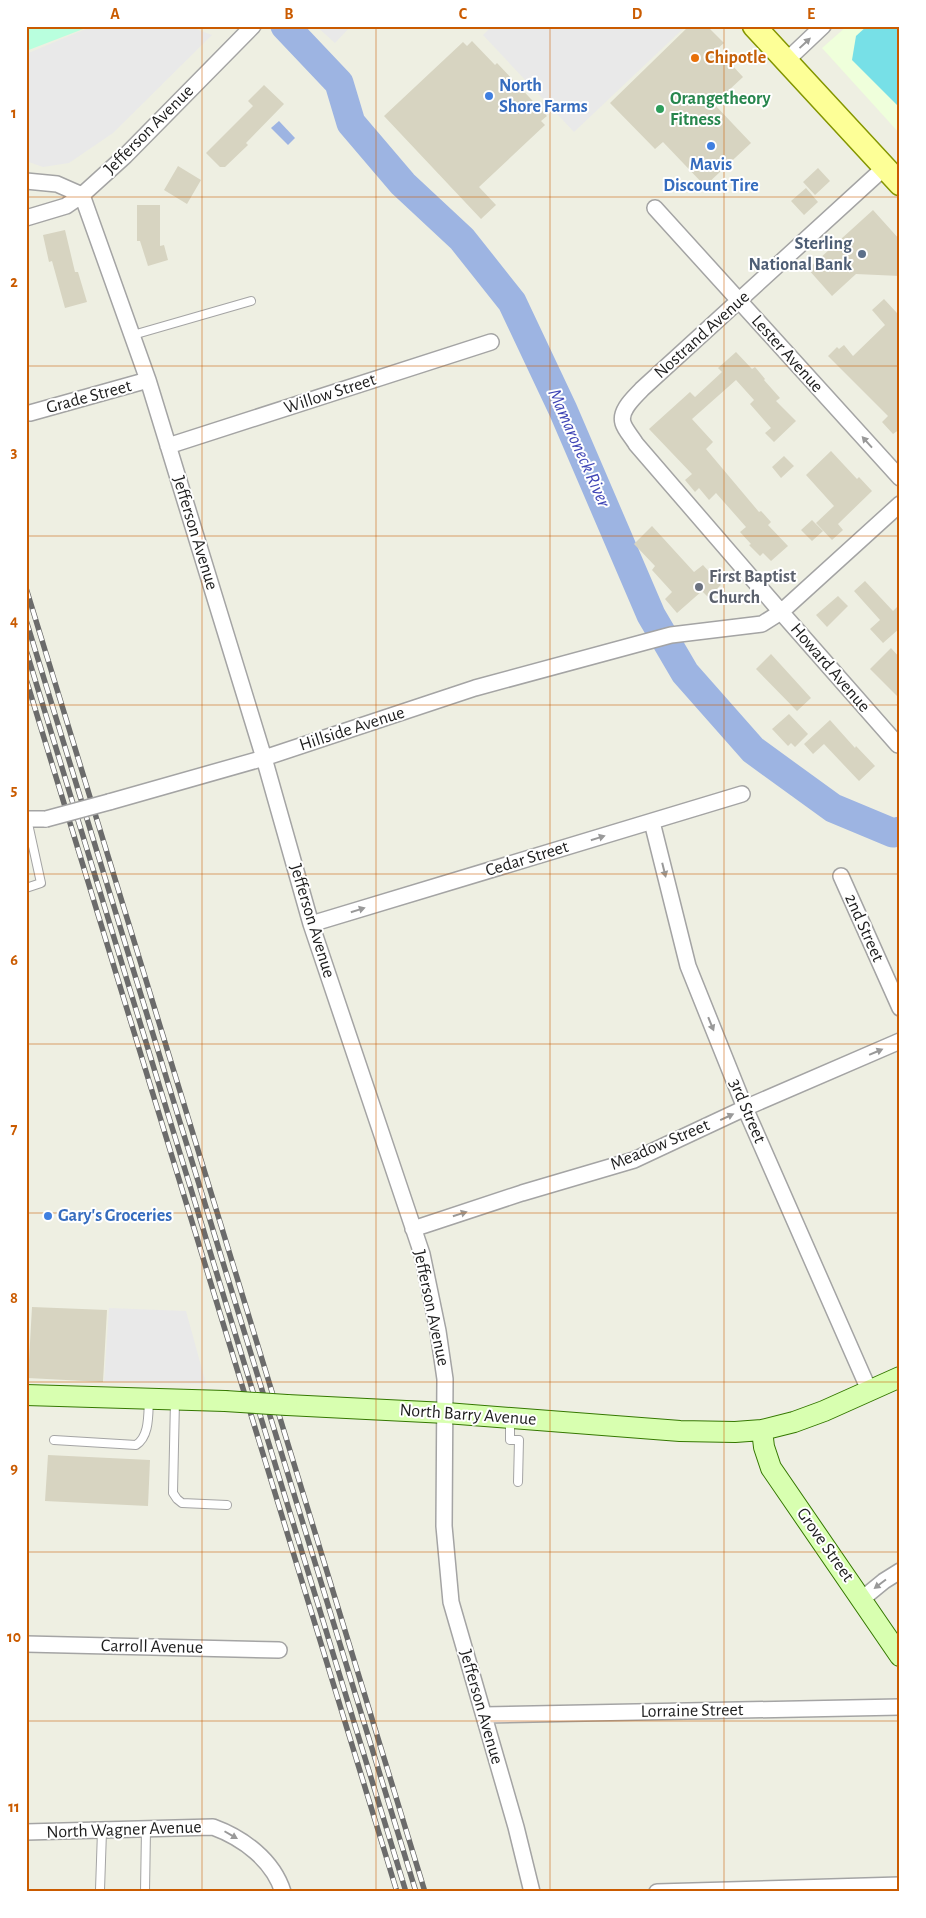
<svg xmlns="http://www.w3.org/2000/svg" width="926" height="1918" viewBox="0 0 926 1918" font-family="'Alegreya Sans',sans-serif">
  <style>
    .education { fill: #efffdb }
    .park { fill: #b9ffde }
    .pitch { fill: #77e0e7 }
    .parking { fill: #e9e9e9 }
    .water { fill: #9db4e2 }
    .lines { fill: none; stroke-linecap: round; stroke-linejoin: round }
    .river { stroke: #9db4e2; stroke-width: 29 }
    .building { fill: #d7d4c1 }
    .lane-casing { stroke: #a4a4a4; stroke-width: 10 }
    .street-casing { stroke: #a4a4a4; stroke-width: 18 }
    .secondary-casing { stroke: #357800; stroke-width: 22 }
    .primary-casing { stroke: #849600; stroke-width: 25 }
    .lane { stroke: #fff; stroke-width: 8 }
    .street { stroke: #fff; stroke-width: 15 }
    .secondary { stroke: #d8ffb0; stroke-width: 20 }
    .primary { stroke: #fdff97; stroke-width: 22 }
    .rail-casing { stroke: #6b6b6b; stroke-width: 5.5 }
    .rail { stroke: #fff; stroke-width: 4; stroke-dasharray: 11; stroke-linecap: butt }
    .street-bridge-casing { stroke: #a4a4a4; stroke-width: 18; stroke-linecap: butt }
    .secondary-bridge-casing { stroke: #357800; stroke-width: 22; stroke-linecap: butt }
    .street-bridge { stroke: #fff; stroke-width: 15 }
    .secondary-bridge { stroke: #d8ffb0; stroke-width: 20 }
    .oneway { fill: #999 }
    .grid { fill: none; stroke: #ca5b00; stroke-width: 1; stroke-opacity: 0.55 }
    .food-dot { fill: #e8710a; stroke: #fff; stroke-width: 2 }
    .shop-dot { fill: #3f7fe0; stroke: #fff; stroke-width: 2 }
    .leisure-dot { fill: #2e9e5b; stroke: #fff; stroke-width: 2 }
    .service-dot { fill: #5c6f8a; stroke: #fff; stroke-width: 2 }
    .worship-dot { fill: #6b7280; stroke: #fff; stroke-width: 2 }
    .labels { text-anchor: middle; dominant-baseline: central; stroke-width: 4; stroke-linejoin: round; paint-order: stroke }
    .food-label { font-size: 18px; font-weight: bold; fill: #c56008; stroke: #fff; text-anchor: start }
    .shop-label { font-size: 18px; font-weight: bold; fill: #366cbe; stroke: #fff; text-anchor: start }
    .leisure-label { font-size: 18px; font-weight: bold; fill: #27864d; stroke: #fff; text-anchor: start }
    .street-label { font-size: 18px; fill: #1d1d1d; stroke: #fff }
    .service-label { font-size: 18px; font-weight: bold; fill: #4e5e75; stroke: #fff; text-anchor: end }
    .worship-label { font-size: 18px; font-weight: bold; fill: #5b616d; stroke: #fff; text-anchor: start }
    .water-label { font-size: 19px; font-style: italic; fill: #4046b6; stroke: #fff }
    .neatline { fill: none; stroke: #ca5b00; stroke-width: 2 }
    .grid-label { font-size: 16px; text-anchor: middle; font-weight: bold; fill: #ca5b00 }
  </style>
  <rect width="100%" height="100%" fill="#eeefe2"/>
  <path class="education" d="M847 26H900V134L822 48Z"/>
  <path class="park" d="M26 26H91L26 51Z"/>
  <path class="pitch" d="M867 26H900V108L852 60 856 36Z"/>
  <path class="parking" d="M93 26H188L212 35 113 133 69 163 43 167 26 161V54Z
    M316 26H351L335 43Z
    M492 26H686L574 132 483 35Z
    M109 1308 186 1311 206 1384 104 1382Z"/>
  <path class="water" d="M279 121 295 138 288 145 271 128Z"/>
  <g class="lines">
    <path class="river" d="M285 26 339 83 351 123 403 184 462 239 512 302 563 410 651 615 685 673 753 750 833 808 893 833 900 831"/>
  </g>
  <path class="building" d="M689 26H707L724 43 717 49 743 77 714 104 751 143 705 186 663 142 655 149 610 103Z
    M472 41 495 65 497 63 547 116 541 121 545 125 479 187 496 205 481 219 384 116 463 42 467 46Z
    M264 85 284 104 246 143 248 145 225 167H220L206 153 253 106 248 101Z
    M178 166 201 180 187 204 164 190Z
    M818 168 830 181 815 195 803 182Z
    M806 188 818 202 804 215 791 201Z
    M137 205H160V246L164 245 168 260 148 266 140 241H137Z
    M873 210 900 240V276L856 274 832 296 808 269Z
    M65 230 75 272H78L87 302 65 308 52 261 49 262 43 235Z
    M884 299 897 313 900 311V429L893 434 882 422 888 416 828 356 837 347 839 349 844 345 853 356 885 325 872 310Z
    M736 352 752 369 755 367 765 379 764 380 780 398 776 401 796 421 774 442 765 433 771 428 750 404 754 400 736 380 692 419 713 442 706 449 759 512 761 511 771 522 768 525 788 546 771 561 763 553 760 556 749 545 751 544 740 532 746 527 716 493 709 500 699 488 695 492 685 480 692 474 649 429 690 392 695 397 722 372 718 368Z
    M831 451 857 479 859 477 872 491 838 524 843 530 832 540 816 523 834 506 806 475Z
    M784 456 794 466 781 478 772 467Z
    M812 520 823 531 812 541 801 530Z
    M652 526 694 572 703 565 721 585 708 597 702 591 677 613 665 599 672 592 652 570 655 566 634 544Z
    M865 581 893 611 900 604V628L883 643 870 629 880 620 854 591Z
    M838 596 848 606 827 627 816 615Z
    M891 648 900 658V699L870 669Z
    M771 654 811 698 797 711 756 669Z
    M789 714 808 734 795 747 791 743 788 746 772 729Z
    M830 720 855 748 856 746 875 766 859 781 824 744 813 754 804 744Z
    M32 1307 107 1310 103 1382 28 1378Z
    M48 1455 150 1460 148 1506 45 1501Z"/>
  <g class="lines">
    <g class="lane-casing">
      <path id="lane" d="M133 335 251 301
        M26 888 41 883 27 819
        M175 1400 173 1493 177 1499 182 1503 227 1505
        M510 1418V1440H519L518 1482
        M54 1440 136 1445C150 1436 148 1414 149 1399
        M100 1890 102 1831
        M145 1892 146 1829"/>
    </g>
    <g class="street-casing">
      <path id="street" d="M786 61 823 26
        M884 168 642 389C635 397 619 410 623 423 625 430 632 437 636 444L781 612 898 745
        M26 181 57 184 82 195
        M82 195 148 380 264 758 311 924 422 1254 438 1331 445 1379 444 1526 451 1602 516 1827 532 1892
        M655 208 900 478
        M26 218 66 206 82 195 125 156 253 26
        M30 413 148 380
        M168 446 491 342
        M109 802 264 758 475 688 671 635 762 624 781 612 900 504
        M26 819H46
        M652 822 688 966 745 1108 869 1390
        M841 876 900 1008
        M311 924 742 794
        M413 1229 522 1193 634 1160 745 1108 900 1041
        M862 1599 884 1581 900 1571
        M26 1644 279 1650
        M484 1715 900 1707
        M26 1832 213 1827C243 1838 273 1860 283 1892
        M657 1892 900 1885"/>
    </g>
    <g class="secondary-casing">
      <path id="secondary" d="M26 1395 225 1401
        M287 1405 446 1413 680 1431 735 1432 762 1430 794 1422 824 1411 900 1377
        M762 1430 764 1447 771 1468 900 1656"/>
    </g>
    <g class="primary-casing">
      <path id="primary" d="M754 26 900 184"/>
    </g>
    <use href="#lane" class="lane"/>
    <use href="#street" class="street"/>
    <use href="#secondary" class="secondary"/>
    <use href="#primary" class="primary"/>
    <g class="rail-casing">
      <path id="rail" d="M26 588 425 1892
        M26 620 416 1892
        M26 650 406 1892
        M26 679 397 1892"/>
    </g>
    <use href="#rail" class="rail"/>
    <g class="street-bridge-casing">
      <path id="street-bridge" d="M46 819 109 802"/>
    </g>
    <g class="secondary-bridge-casing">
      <path id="secondary-bridge" d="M225 1401 287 1405"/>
    </g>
    <use href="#street-bridge" class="street-bridge"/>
    <use href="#secondary-bridge" class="secondary-bridge"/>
  </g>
  <defs><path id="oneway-solid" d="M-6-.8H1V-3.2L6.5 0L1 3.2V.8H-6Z" transform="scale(1.25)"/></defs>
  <g class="oneway">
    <use href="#oneway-solid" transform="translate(805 43) rotate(-43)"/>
    <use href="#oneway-solid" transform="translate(867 442) rotate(-132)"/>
    <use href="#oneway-solid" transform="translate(598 838) rotate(-17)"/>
    <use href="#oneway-solid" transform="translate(664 870) rotate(76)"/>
    <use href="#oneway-solid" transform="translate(358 910) rotate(-17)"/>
    <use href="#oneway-solid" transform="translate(711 1024) rotate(68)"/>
    <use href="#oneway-solid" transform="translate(876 1052) rotate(-23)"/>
    <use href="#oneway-solid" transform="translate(727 1117) rotate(-25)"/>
    <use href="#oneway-solid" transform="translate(460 1214) rotate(-18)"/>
    <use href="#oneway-solid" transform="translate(880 1584) rotate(143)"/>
    <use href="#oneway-solid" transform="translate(231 1835) rotate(30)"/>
  </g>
  <path class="grid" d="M202 26V1892M376 26V1892M550 26V1892M724 26V1892M26 197H900M26 366H900M26 536H900M26 705H900M26 874H900M26 1044H900M26 1213H900M26 1382H900M26 1552H900M26 1721H900"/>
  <circle class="food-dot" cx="695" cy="58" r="5"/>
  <g class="shop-dot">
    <circle cx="489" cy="96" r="5"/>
    <circle cx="711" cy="146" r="5"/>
    <circle cx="48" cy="1216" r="5"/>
  </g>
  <circle class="leisure-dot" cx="660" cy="109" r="5"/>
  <circle class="service-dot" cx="862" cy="254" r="5"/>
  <circle class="worship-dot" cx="699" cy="587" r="5"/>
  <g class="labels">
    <g class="food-label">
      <text x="705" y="58">Chipotle</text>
    </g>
    <g class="shop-label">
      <text x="499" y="86">North<tspan x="499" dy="21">Shore Farms</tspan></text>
      <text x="711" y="165" text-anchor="middle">Mavis<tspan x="711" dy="21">Discount Tire</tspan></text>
      <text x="58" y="1216">Gary's Groceries</text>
    </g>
    <g class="leisure-label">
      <text x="670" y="99">Orangetheory<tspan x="670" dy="21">Fitness</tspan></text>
    </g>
    <g class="street-label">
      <text transform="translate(149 130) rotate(-45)">Jefferson Avenue</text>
      <text transform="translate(702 335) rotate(-42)">Nostrand Avenue</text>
      <text transform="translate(787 354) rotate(48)">Lester Avenue</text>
      <text transform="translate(330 394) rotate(-18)">Willow Street</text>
      <text transform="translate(89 397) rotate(-15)">Grade Street</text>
      <text transform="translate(195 533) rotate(73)">Jefferson Avenue</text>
      <text transform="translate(830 668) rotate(49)">Howard Avenue</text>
      <text transform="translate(352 729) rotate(-18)">Hillside Avenue</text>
      <text transform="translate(527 859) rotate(-17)">Cedar Street</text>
      <text transform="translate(312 921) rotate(73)">Jefferson Avenue</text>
      <text transform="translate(864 928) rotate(66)">2nd Street</text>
      <text transform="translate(747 1111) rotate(67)">3rd Street</text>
      <text transform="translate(660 1145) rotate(-23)">Meadow Street</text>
      <text transform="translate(431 1308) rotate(78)">Jefferson Avenue</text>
      <text transform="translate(468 1415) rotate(4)">North Barry Avenue</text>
      <text transform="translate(825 1545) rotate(55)">Grove Street</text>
      <text transform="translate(152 1647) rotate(1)">Carroll Avenue</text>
      <text transform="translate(481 1707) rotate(74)">Jefferson Avenue</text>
      <text transform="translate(692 1711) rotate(-1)">Lorraine Street</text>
      <text transform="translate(124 1830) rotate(-2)">North Wagner Avenue</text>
    </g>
    <g class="service-label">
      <text x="852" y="244">Sterling<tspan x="852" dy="21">National Bank</tspan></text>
    </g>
    <g class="worship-label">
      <text x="709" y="577">First Baptist<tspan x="709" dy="21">Church</tspan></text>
    </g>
    <g class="water-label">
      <text transform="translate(579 448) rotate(66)">Mamaroneck River</text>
    </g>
  </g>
  <rect width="926" height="1918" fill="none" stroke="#ffffff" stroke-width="55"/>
  <rect x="28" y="28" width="870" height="1862" class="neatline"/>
  <g class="grid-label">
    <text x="115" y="19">A</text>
    <text x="289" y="19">B</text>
    <text x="463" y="19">C</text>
    <text x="637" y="19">D</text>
    <text x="811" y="19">E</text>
    <text x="14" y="118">1</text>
    <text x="14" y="287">2</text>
    <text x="14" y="457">3</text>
    <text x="14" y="626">4</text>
    <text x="14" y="795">5</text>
    <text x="14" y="965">6</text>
    <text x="14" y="1134">7</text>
    <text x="14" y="1303">8</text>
    <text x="14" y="1473">9</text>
    <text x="14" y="1642">10</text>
    <text x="14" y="1812">11</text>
  </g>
</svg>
